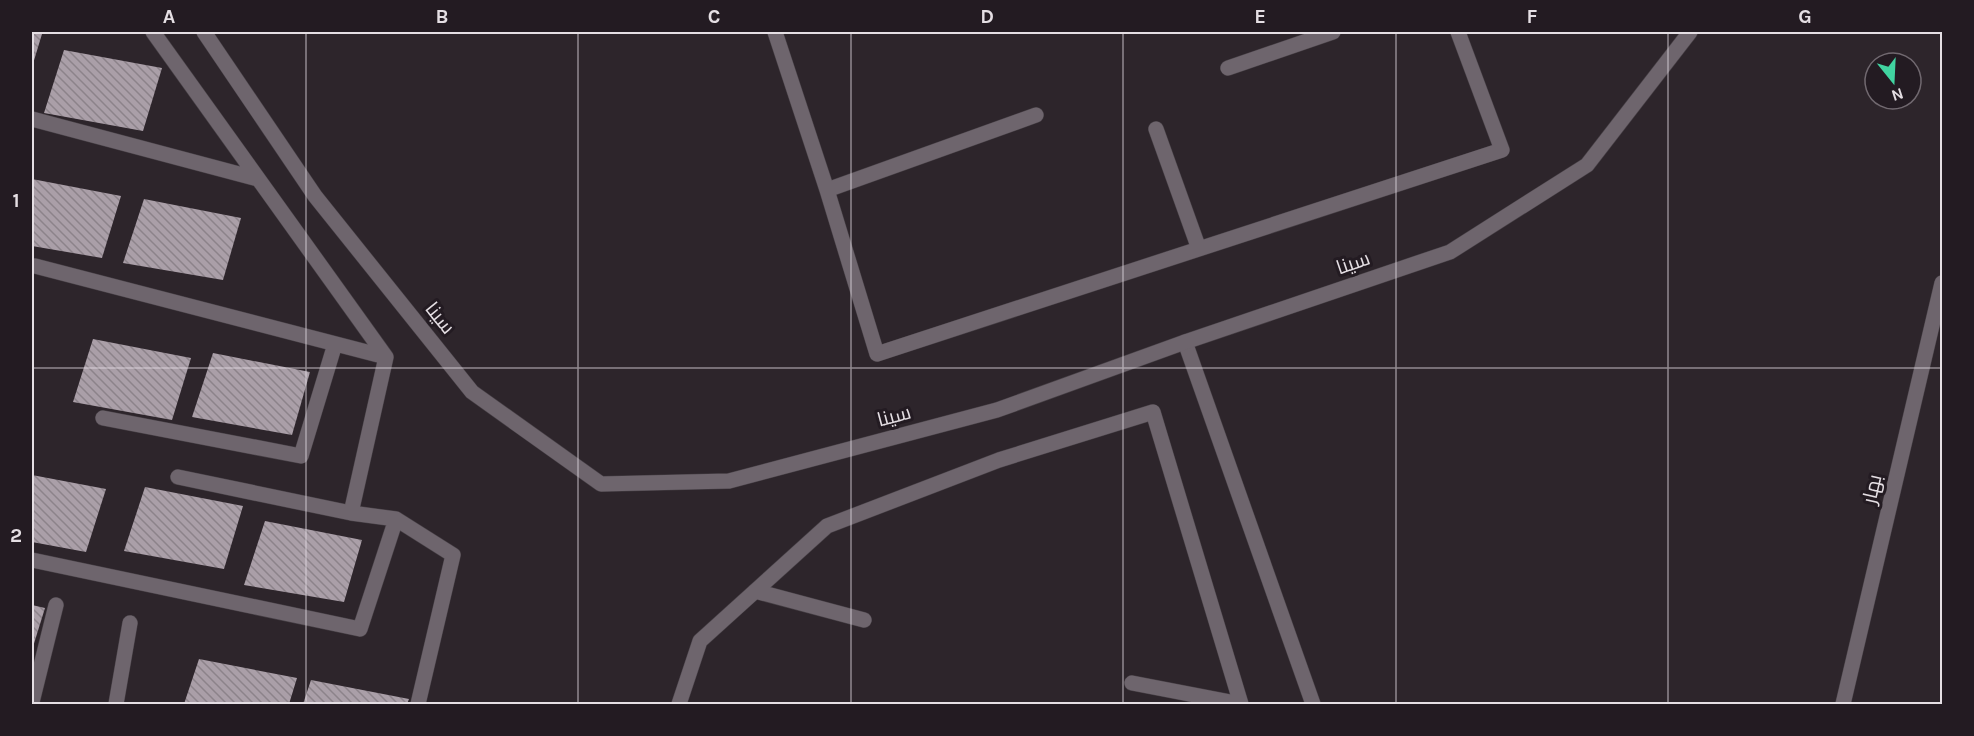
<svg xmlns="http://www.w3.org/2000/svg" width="1974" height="736" viewBox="0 0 1974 736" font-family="Karla,Cairo,sans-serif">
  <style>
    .building { fill: url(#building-back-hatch) }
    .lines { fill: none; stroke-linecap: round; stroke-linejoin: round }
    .minor-casing { stroke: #474046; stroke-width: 16 }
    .tertiary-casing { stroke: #474046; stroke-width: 16 }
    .minor { stroke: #6e656d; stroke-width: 15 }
    .tertiary { stroke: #6e656d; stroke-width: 15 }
    .grid { fill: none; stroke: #e5dfe4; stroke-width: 1.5; stroke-opacity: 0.55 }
    .labels { text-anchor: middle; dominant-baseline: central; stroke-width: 6; stroke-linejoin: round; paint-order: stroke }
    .street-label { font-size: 20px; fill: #e5dfe4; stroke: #231b22 }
    .neatline { fill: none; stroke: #e5dfe4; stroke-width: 2 }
    .grid-label { font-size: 20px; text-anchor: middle; font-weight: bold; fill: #e5dfe4 }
  </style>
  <defs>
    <pattern id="building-back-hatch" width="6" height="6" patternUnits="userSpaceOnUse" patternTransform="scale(1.5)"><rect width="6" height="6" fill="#aa9fa8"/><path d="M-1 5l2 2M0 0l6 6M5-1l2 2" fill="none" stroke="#8c838a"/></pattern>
  </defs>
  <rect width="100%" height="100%" fill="#2d252b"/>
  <path class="building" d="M32 32 42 34 32 67Z
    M64 50 162 68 143 131 44 113Z
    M32 179 121 196 102 258 32 246Z
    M144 199 241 218 223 280 123 263Z
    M93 339 191 358 172 420 73 402Z
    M213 353 310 372 292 435 192 417Z
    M32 475 106 489 86 552 32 542Z
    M145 487 243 506 224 569 124 551Z
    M265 521 362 540 344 602 244 585Z
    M32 605 45 608 32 650Z
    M199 659 297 678 289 704H184Z
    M311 680 409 699 407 704H303Z"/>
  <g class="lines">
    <g class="minor-casing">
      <path id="minor" d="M153 32 386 357 351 513 396 519 453 555 418 704
        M775 32 827 190 877 354 1502 150 1458 32
        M1228 68 1333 32
        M32 119 258 179
        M1156 129 1199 249
        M827 190 1036 115
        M35 266 386 357
        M1185 342 1313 704
        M103 418 301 456 335 344
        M178 477 351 513
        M32 560 360 629 396 519
        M755 591 864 620
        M1132 683 1241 704
        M32 702 56 605
        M116 704 130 623
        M679 704 700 641 827 526 999 460 1153 412 1241 704"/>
    </g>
    <g class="tertiary-casing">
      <path id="tertiary" d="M204 32 315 196 472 392 601 484 729 481 997 410 1185 342 1450 252 1587 165 1690 32
        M1843 704 1942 283"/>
    </g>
    <use href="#minor" class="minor"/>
    <use href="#tertiary" class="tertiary"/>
  </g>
  <path class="grid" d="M306 32V704M578 32V704M851 32V704M1123 32V704M1396 32V704M1668 32V704M32 368H1942"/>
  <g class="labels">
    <g class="street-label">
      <text transform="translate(1353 263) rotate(-19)">سینا</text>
      <text transform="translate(440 318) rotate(51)">سینا</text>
      <text transform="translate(894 416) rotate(-15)">سینا</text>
      <text transform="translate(1872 489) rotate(-77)">بهار</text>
    </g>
  </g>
  <rect width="1974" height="736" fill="none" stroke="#231b22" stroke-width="66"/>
  <g transform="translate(1893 81) rotate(162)"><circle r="28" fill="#231b22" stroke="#716970" stroke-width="1.5"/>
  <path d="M0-4.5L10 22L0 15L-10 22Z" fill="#41d4a1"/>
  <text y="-9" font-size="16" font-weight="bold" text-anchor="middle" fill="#e5dfe4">N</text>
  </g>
  <rect x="33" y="33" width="1908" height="670" class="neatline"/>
  <g class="grid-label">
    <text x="169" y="23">A</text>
    <text x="442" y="23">B</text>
    <text x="714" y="23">C</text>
    <text x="987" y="23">D</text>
    <text x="1260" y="23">E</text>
    <text x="1532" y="23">F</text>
    <text x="1805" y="23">G</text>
    <text x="16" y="207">1</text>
    <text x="16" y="542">2</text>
  </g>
</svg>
